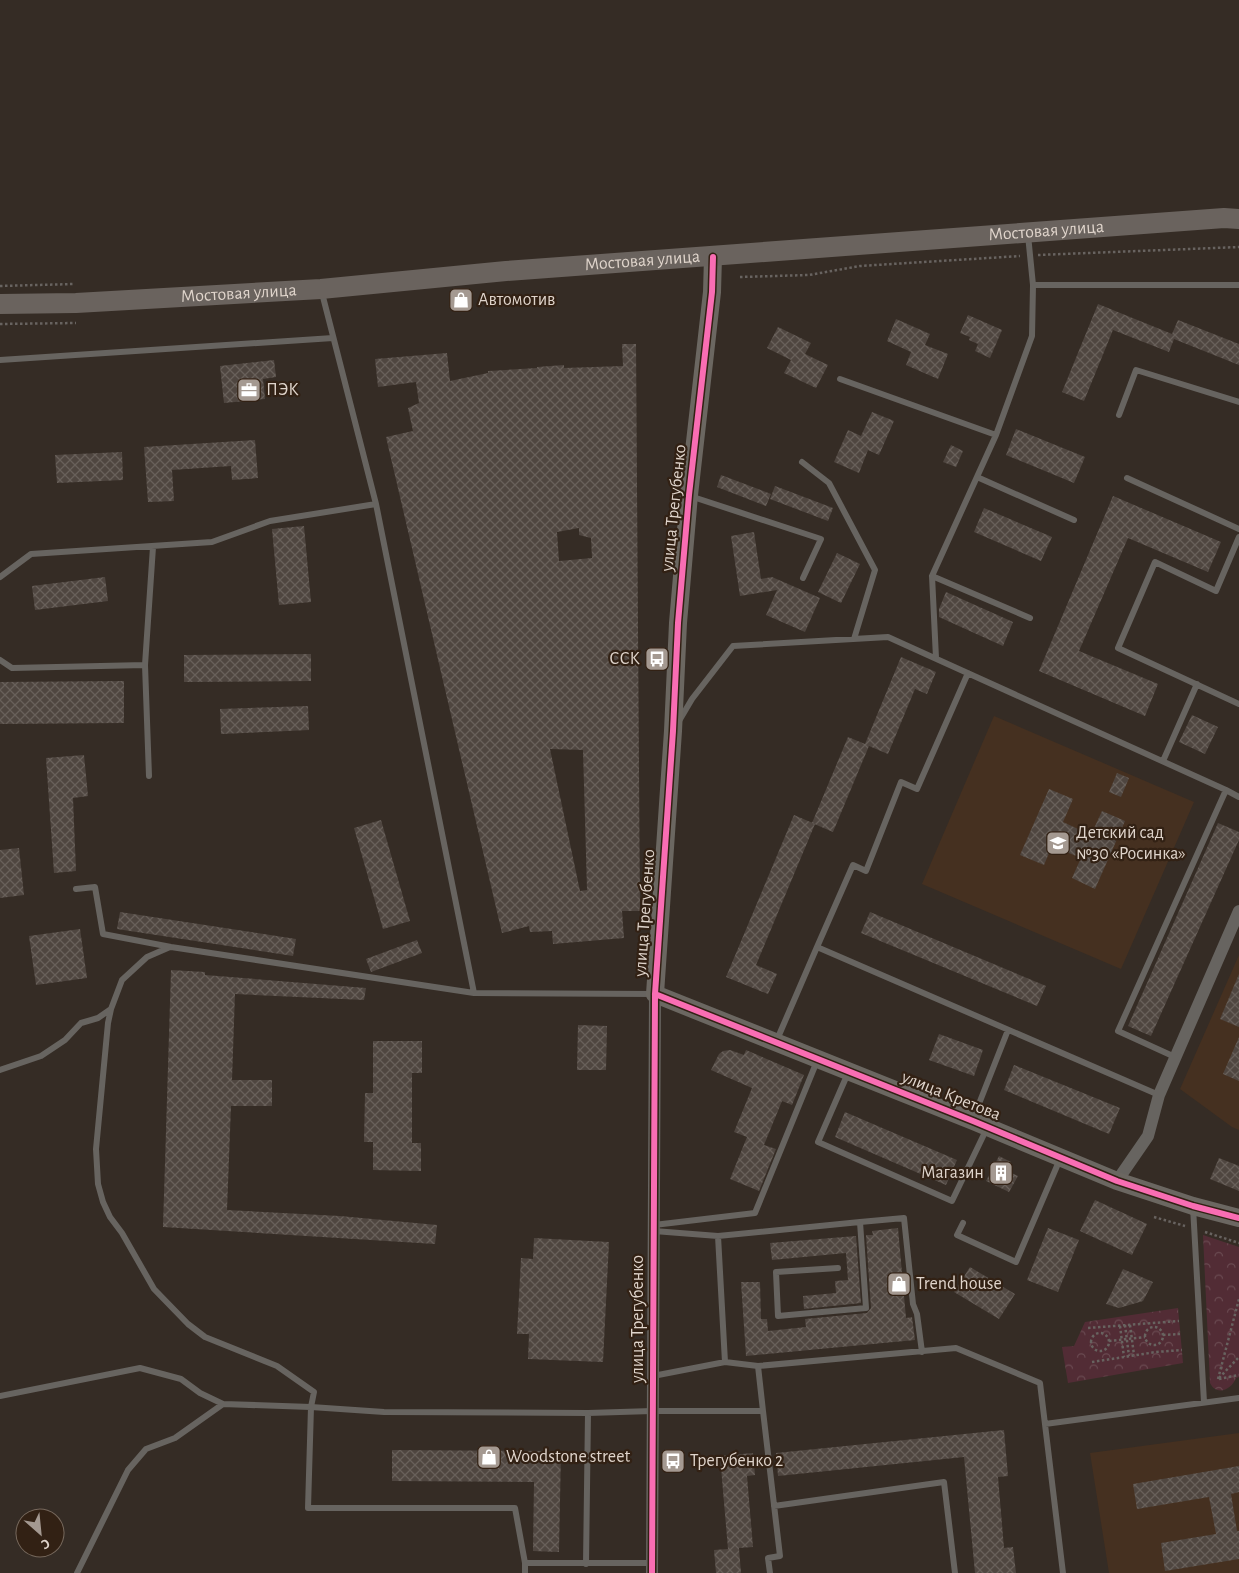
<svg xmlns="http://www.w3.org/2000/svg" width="1239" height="1573" viewBox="0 0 1239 1573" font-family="'Alegreya Sans',sans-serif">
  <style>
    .built { fill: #453020 }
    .park { fill: url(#park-crowns) }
    .building { fill: url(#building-cross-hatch); fill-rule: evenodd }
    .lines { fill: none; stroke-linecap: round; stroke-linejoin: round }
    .path { stroke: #686360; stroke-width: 2.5; stroke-dasharray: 2.5 2.5; stroke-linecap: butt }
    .lane { stroke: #676460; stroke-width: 6 }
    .street { stroke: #676460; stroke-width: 12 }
    .secondary { stroke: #6b6761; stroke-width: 18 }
    .primary { stroke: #6a635e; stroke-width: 20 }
    .cycleway-casing { stroke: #322114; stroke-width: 9 }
    .cycleway { stroke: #f96db3; stroke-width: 6 }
    .labels { text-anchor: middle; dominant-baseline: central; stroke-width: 4.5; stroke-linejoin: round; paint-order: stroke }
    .street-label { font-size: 18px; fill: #dfd4cb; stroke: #322114 }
    .poi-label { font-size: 18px; fill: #dfd4cb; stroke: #322114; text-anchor: start }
  </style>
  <defs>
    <pattern id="park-crowns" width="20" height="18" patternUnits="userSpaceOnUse" patternTransform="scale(1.25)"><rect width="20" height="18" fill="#522c35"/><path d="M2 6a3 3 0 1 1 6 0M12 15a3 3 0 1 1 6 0" fill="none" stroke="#6a4a51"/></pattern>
    <pattern id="building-cross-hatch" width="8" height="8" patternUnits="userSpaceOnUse" patternTransform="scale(1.25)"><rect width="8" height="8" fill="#4f4640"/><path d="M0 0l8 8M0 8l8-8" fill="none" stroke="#68605a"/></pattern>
  </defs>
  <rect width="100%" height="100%" fill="#352c25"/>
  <path class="built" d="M994 716 1194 802 1121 969 922 884Z
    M1239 955V1130L1232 1127 1180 1089Z
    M1239 1433V1573H1109L1090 1453Z"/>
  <path class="park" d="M1203 1235 1239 1247V1377L1236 1378C1232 1389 1217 1397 1210 1383Z
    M1178 1308 1183 1363 1068 1383 1062 1347 1074 1346 1085 1322Z"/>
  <path class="building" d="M1098 304 1172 334 1178 320 1239 344V365L1174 339 1169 352 1113 330 1084 401 1062 392Z
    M968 315 1002 330 990 358 975 351 978 344 969 340 970 337 960 333Z
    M896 319 930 334 925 345 948 354 938 379 906 365 911 352 887 341Z
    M778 327 811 343 805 354 828 365 816 388 784 373 791 360 767 348Z
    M622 344H636L640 911H622L624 938 553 944 552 931 530 932 529 926 502 933 386 437 413 431 408 408 419 403 416 382 378 387 375 359 447 353 450 381 488 373V371L537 368V367L564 365V368L623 366ZM579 528V535L591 538 592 558 559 561 557 532ZM550 749 583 750 587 890 580 891Z
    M274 360 276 377 263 379 265 399 224 403 220 366Z
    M872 412 894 421 879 455 868 450 859 473 834 462 848 430 861 436Z
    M1016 429 1085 457 1074 483 1006 455Z
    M255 440 258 478 232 480 231 466 172 470 174 501 148 502 144 447Z
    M951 445 963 451 956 467 943 462Z
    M122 452 123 480 57 483 55 455Z
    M721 475 771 494 766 506 717 487Z
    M775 486 833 508 828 521 770 499Z
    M1113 496 1221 542 1208 572 1128 538 1079 651 1158 684 1145 716 1039 671Z
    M984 508 1052 537 1041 561 974 532Z
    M304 526 311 602 279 605 272 529Z
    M754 532 761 579 772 577 820 598 805 632 766 615 777 590 740 596 731 536Z
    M837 553 860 564 841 603 818 592Z
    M105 577 108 601 35 610 32 586Z
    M946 592 1013 622 1003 646 939 617V609Z
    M311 654V681L184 682V655Z
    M901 657 936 672 927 694 915 689 888 754 869 746 833 832 812 823 848 737 865 744Z
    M124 681V723L0 724V682Z
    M308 706 309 730 221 734 220 709Z
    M1192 715 1218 727 1205 754 1179 742Z
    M84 755 88 796 73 798 76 871 54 873 46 758Z
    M1117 773 1129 778 1121 797 1109 792Z
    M1049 789 1073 799 1063 822 1091 835 1102 811 1125 821 1095 889 1072 878 1081 858 1052 846 1044 865 1020 855Z
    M794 815 815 824 756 965 777 974 768 994 726 977Z
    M381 820 410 921 383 929 354 828Z
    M1218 823 1239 832V840L1151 1036 1128 1026Z
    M19 848 24 895 0 898V850Z
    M120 912 296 939 293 956 117 929Z
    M870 912 1046 986 1037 1006 861 933Z
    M80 929 87 978 36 985 29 936Z
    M417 940 422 953 371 972 366 959Z
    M171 970 205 972V975L366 988 364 1000 235 994 232 1080H272V1106H231L227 1210 340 1216 437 1225 435 1244 163 1227Z
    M1239 974V1027L1220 1019Z
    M578 1025 607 1026 606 1070H577Z
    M939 1034 983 1050 974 1076 929 1060Z
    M1239 1037V1081L1223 1074Z
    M373 1041H422V1073H412V1143H421V1171L373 1170V1142H364L365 1093H373Z
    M730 1050 744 1055 746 1050 804 1075 792 1105 782 1101 764 1145 776 1149 759 1191 730 1179 747 1137 734 1132 752 1088 711 1070 719 1054 723 1051Z
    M1014 1065 1120 1108 1109 1134 1004 1090Z
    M845 1112 957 1160 946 1185 835 1137Z
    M999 1156 1011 1162 1007 1171 1018 1176 1009 1192 986 1181Z
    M1219 1158 1239 1166V1191L1210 1179Z
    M1095 1200 1147 1224 1132 1255 1080 1231Z
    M898 1228 906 1318 912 1317 915 1340 746 1356 741 1282H760L761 1319H767L768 1331 806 1327 805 1319 867 1313 871 1308 866 1235H873L872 1231Z
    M1048 1228 1079 1240 1058 1292 1027 1280Z
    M856 1236 861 1303 804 1309 803 1296 836 1293 835 1281 848 1280 846 1253 772 1260 770 1243Z
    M534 1238 609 1242 603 1362 528 1359 529 1334H517L521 1258 533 1259Z
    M970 1267 1015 1294 999 1319 954 1292Z
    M1123 1269 1153 1282 1143 1301 1119 1308 1106 1304Z
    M1004 1430 1008 1476 998 1477 1004 1548 1013 1547 1016 1573H975L964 1457 778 1476 776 1453Z
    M392 1450 561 1451 559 1552 533 1551 534 1482 392 1481Z
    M753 1453 755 1475 747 1476 753 1547 739 1548 741 1573H716L714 1550 728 1549 720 1456Z
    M1239 1466V1492L1231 1494 1237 1531H1239V1559L1165 1571 1161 1543 1216 1534 1209 1497 1137 1509 1133 1484Z"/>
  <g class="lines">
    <path class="path" d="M1038 255 1239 247
      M740 277 809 275 860 266 1020 256
      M0 286 74 284
      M0 324 76 323
      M1154 1217 1185 1226
      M1205 1232 1239 1243
      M1125 1325 1129 1356
      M1130 1325 1134 1355
      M1120 1326 1124 1357
      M1145 1336a9 9 0 1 1 18 0a9 9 0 1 1-18 0Z
      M1088 1328 1179 1321
      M1091 1342a9 9 0 1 1 18 0a9 9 0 1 1-18 0Z
      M1163 1335 1180 1334
      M1109 1341 1145 1337
      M1092 1362 1156 1352 1182 1350
      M1219 1378 1239 1357
      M1218 1379 1239 1299
      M1219 1379 1239 1375"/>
    <path class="lane" d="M1033 285H1239
      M322 293 376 504 474 993
      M0 360 333 338
      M840 379 996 435
      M1119 415 1136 370 1239 402
      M802 462 829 483 875 570 854 639
      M977 477 1074 520
      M1127 478 1239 529
      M690 496 821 539 803 578
      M1239 537 1216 591 1155 562 1118 648 1239 704
      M932 576 1030 618
      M0 577 31 554 212 542 270 521 376 504
      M936 658 932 576 996 435 1032 336 1033 285 1028 235
      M0 660 12 668 145 665 153 547
      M145 665 149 776
      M968 673 917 789 901 782 866 871 853 865 817 947 1159 1095
      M679 721 692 699 733 646 888 637 1226 790 1239 797
      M1163 761 1197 684
      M76 889 95 887 103 934 171 947 474 993 654 994
      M111 1009 108 1023 96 1149 98 1184 103 1202 110 1217 122 1233 154 1289 188 1324 205 1337 277 1366 314 1392 311 1407 308 1508H515L525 1563V1573
      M776 1042 817 947
      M1175 1057 1118 1031 1226 790
      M0 1070 41 1056 65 1040 81 1023 98 1018 111 1009 122 980 147 957 170 947
      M848 1073 818 1142 952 1201 987 1128
      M973 1119 1008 1030
      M1193 1207 1204 1402
      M860 1222 904 1218 913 1304 917 1314 922 1352
      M963 1223 957 1235 1016 1262 1060 1159
      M654 1225 755 1213 817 1061
      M654 1231 718 1236 860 1222 866 1308 778 1316 776 1272 838 1268
      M718 1236 725 1362
      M758 1366 763 1411
      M653 1376 725 1362 758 1366 956 1348 1040 1383 1063 1573
      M0 1396 140 1368 181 1379 200 1393 223 1404
      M1045 1424 1239 1398
      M774 1506 944 1482 955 1573
      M525 1563H652
      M586 1564 588 1413
      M77 1573 128 1470 146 1449 175 1438 223 1404 311 1407 384 1412 588 1413 652 1411H763L780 1556 768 1558 770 1573"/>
    <path class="street" d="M1117 1181 1148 1136 1159 1095 1239 911
      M652 1573 655 994"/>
    <path class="secondary" d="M713 257 712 292 689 495 678 623 673 731 655 994 973 1121 1117 1181 1193 1206 1239 1218"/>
    <path class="primary" id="s1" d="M0 304 76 303 321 289 506 271 1224 218 1239 219"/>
    <g class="cycleway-casing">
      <path id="cycleway" d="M655 994 973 1121 1117 1181 1193 1206 1239 1218
        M652 1573 655 994 673 731 678 623 689 495 712 292 713 257"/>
    </g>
    <use href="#cycleway" class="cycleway"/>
  </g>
  <defs>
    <g id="shop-square" transform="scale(1.25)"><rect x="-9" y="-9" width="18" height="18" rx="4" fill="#a49991" stroke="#322114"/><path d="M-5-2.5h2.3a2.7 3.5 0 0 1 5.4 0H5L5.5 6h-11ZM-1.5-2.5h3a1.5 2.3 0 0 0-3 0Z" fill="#fff"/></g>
    <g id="office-square" transform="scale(1.25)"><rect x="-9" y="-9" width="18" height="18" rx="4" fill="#a49991" stroke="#322114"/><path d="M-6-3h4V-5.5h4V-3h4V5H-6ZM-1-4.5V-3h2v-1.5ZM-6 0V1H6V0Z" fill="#fff"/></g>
    <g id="bus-square" transform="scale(1.25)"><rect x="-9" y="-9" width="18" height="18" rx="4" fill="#a49991" stroke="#322114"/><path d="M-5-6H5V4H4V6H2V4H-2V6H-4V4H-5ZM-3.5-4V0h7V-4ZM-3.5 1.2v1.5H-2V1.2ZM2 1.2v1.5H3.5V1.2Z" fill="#fff"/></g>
    <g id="school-square" transform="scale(1.25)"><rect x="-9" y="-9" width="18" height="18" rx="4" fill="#a49991" stroke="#322114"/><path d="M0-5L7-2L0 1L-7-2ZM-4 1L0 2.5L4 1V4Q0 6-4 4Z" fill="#fff"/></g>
    <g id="building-square" transform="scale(1.25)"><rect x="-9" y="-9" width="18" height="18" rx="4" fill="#a49991" stroke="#322114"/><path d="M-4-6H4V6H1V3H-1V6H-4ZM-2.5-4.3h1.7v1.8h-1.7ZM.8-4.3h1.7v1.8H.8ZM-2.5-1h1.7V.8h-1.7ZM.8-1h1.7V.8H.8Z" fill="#fff"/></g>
  </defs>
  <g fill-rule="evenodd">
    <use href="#shop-square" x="461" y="300"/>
    <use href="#office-square" x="249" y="390"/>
    <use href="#bus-square" x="657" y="659"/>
    <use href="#school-square" x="1058" y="843"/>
    <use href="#building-square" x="1001" y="1173"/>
    <use href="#shop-square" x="899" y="1284"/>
    <use href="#shop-square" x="489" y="1457"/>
    <use href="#bus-square" x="673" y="1461"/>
  </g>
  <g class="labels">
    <g class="street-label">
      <text stroke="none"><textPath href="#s1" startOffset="1049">Мостовая улица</textPath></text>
      <text stroke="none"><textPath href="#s1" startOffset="644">Мостовая улица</textPath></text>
      <text stroke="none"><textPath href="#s1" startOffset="239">Мостовая улица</textPath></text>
      <text transform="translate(674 508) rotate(-84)">улица Трегубенко</text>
      <text transform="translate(645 913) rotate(-86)">улица Трегубенко</text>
      <text transform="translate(951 1096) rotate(22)">улица Кретова</text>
      <text transform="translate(638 1319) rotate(-90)">улица Трегубенко</text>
    </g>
    <g class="poi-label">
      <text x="478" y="300">Автомотив</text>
      <text x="266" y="390">ПЭК</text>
      <text x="640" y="659" text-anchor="end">ССК</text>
      <text x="1076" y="833">Детский сад<tspan x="1076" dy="21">№30 «Росинка»</tspan></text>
      <text x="984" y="1173" text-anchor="end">Магазин</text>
      <text x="916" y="1284">Trend house</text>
      <text x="506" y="1457">Woodstone street</text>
      <text x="690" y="1461">Трегубенко 2</text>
    </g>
  </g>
  <g transform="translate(40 1533) rotate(153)"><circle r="24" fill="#322114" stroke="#77695d"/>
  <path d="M0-4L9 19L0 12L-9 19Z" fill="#a49991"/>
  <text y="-8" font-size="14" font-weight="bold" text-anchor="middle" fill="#dfd4cb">С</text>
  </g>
</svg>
